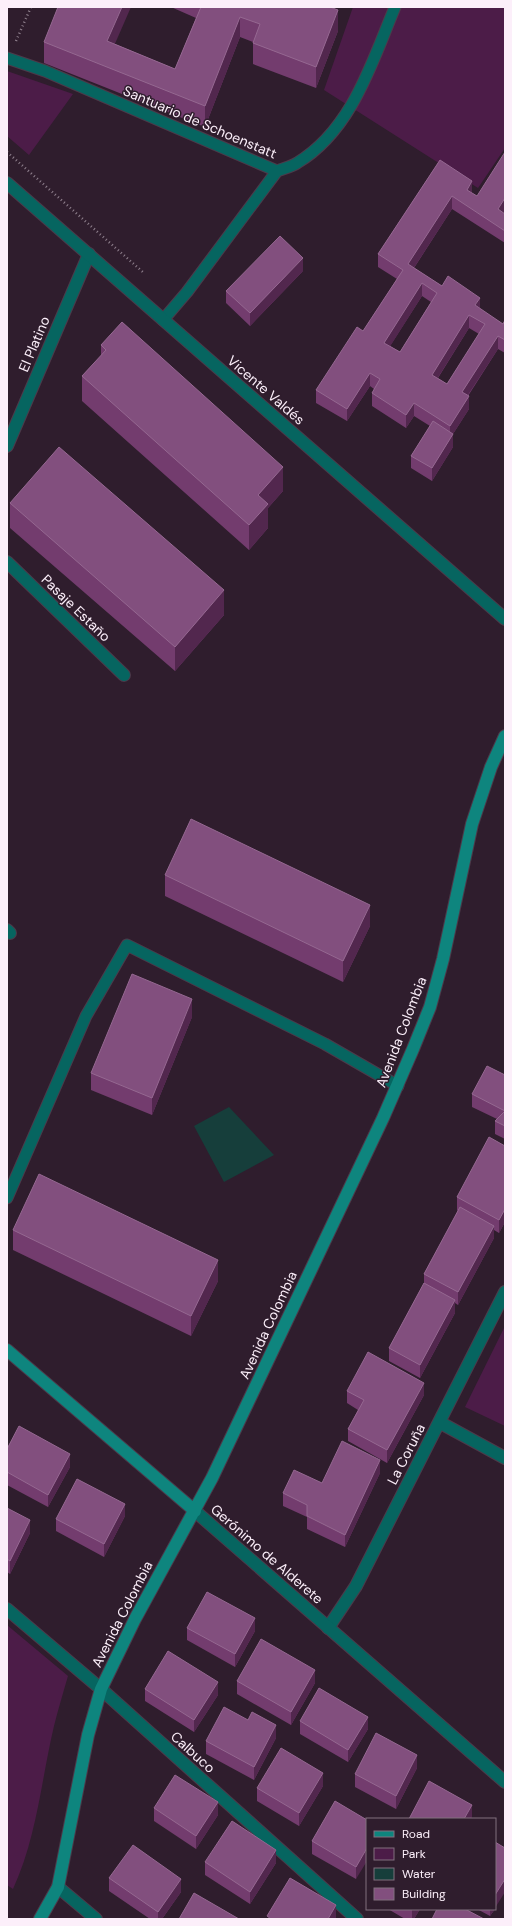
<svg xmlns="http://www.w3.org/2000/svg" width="512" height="1926" viewBox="0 0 512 1926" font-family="'DM Sans',sans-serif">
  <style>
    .green { fill: #4c1c48 }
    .water { fill: #163e3b }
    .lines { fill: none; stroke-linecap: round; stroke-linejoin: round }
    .service-casing { stroke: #4c3a4a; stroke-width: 13 }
    .minor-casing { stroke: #4c3a4a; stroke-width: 14 }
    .tertiary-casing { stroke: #4c3a4a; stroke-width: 14 }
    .secondary-casing { stroke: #4c3a4a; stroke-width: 14 }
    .path { stroke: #91828f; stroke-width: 2.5; stroke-dasharray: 1 3; stroke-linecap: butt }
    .service { stroke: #066560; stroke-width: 11 }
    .minor { stroke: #066560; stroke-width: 12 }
    .tertiary { stroke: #066560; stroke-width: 12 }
    .secondary { stroke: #0e857e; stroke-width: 12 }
    .wall { fill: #733c6e; fill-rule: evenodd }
    .shaded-wall { fill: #52274e }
    .building { fill: #824f7e; stroke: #956891; fill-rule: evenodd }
    .labels { text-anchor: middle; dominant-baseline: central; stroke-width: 3; stroke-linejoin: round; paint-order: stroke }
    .street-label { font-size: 14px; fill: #fceffa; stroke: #2f1d2d }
  </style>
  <rect width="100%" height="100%" fill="#2f1d2d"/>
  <path class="green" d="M353 7H505V148L478 188 324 90Z
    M7 71 73 94 29 155 7 136Z
    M505 1326V1426L465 1407Z
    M7 1625 68 1676C63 1693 58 1710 54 1726 41 1781 37 1837 13 1889L7 1885Z"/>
  <path class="water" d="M229 1107 274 1155 224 1182 194 1126Z"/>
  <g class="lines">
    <g class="service-casing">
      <path id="service" d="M7 58 45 71 277 171C284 168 291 167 297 163 352 130 372 62 395 7
        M163 320 187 292 277 171
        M7 1198 86 1016 127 945 325 1044 398 1086"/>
    </g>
    <g class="minor-casing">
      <path id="minor" d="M7 446 89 254
        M7 562 124 675
        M7 930 10 933
        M439 1422 505 1458
        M7 1609 101 1689 357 1919
        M328 1628 356 1586 505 1292
        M58 1887 96 1919"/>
    </g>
    <g class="tertiary-casing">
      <path id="tertiary" d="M7 183 505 619
        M195 1511 505 1782"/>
    </g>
    <g class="secondary-casing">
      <path id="secondary" d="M7 1350 195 1511
        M40 1919 58 1887 88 1735 101 1689 135 1619 212 1478 383 1118 413 1049 430 1007 443 959 472 824 491 767 505 736"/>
    </g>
    <path class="path" d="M16 41 31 7
      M7 152 144 273"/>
    <use href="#service" class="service"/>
    <use href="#minor" class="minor"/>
    <use href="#tertiary" class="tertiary"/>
    <use href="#secondary" class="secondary"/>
  </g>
  <path class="wall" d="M171 7H330L338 31 316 88 253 64V42L240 37 205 127 44 63V42L115 44 175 69 196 18Z
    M440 160 472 193 505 214V243L452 209 414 268 442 286 480 309 503 324 505 320V353L498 349 468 396 469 409 453 434V447L432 481 411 468V456L430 426 414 416 406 428 372 406V393L374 389 370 386 347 421 316 403V390L363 331 397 279 378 267V254ZM422 296 431 302 400 352 390 346ZM469 328 479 334 447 384 438 378Z
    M303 271 250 326 226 303V291Z
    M101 345 283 491 268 508V528L249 550 82 401V376L101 356Z
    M10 503 224 615 175 671 10 528Z
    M165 875 370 926 343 982 165 896Z
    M192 1017 152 1115 91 1090V1073Z
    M505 1075V1139L495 1134V1121L497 1119 472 1107V1094Z
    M505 1146V1222L499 1233 494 1230V1238L458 1305 455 1303V1313L420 1378 389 1361V1348L424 1283V1274L458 1211 457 1210V1197Z
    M13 1230 218 1281 191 1336 13 1250Z
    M347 1391 424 1395 387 1463 348 1441V1429L358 1410 347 1403Z
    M7 1449 70 1467 48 1507 7 1485Z
    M380 1473 345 1547 307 1529V1517L283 1506V1493L322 1483Z
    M7 1508 30 1533 10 1574 7 1572Z
    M125 1516 104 1557 56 1531V1519Z
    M187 1628 255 1631 235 1667 187 1640Z
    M237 1681 315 1683 291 1725 237 1694Z
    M145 1689 218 1695 194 1732 145 1701Z
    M300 1721 368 1729 348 1762 300 1734Z
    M276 1738 254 1780 206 1754V1741Z
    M417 1768 396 1809 355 1787V1774Z
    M323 1786 299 1826 257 1801V1788Z
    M154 1808 218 1815 196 1849 154 1821Z
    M367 1820 356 1879 312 1854V1841Z
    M205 1862 276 1863 250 1904 205 1875Z
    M109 1878 181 1892 162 1919H150L109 1891Z
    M388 1909H420L414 1919H405Z
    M477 1909H495L490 1916Z"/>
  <path class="shaded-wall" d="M122 7H131L107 62V41Z
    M338 10V31L316 88V67Z
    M240 17V37L205 127V106Z
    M472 181V194L467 190Z
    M452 196V209L408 277V264Z
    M505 198V210L498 222V209Z
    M303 258V271L250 326V313Z
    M422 283V296L384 356V343Z
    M480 298V310L475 305Z
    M469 315V328L432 387V375Z
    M498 336V349L462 404V392Z
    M370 373V386L347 421V409Z
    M469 396V409L453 434V447L432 481V468L450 439V426Z
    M414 403V416L406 428V415Z
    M283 467V491L268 508V528L249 550V525L258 495Z
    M224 590V615L175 671V647Z
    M370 905V926L343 982V961Z
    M192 999V1017L152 1115V1098Z
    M505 1209V1222L499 1233V1220Z
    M494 1226V1238L458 1305V1292Z
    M218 1260V1281L191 1336V1316Z
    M455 1300V1313L420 1378V1365Z
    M424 1383V1395L387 1463V1450Z
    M70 1454V1467L48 1507V1495Z
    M380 1460V1473L345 1547V1535Z
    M125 1504V1516L104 1557V1544Z
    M30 1520V1533L10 1574V1561Z
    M255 1618V1631L235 1667V1654Z
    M315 1670V1683L291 1725V1712Z
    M218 1682V1695L194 1732V1720Z
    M368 1717V1729L348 1762V1750Z
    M276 1725V1738L254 1780V1767Z
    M417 1755V1768L396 1809V1796Z
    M323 1773V1786L299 1826V1813Z
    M218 1802V1815L196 1849V1836Z
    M472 1805V1817L471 1819H464Z
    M367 1848V1861L356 1879V1867Z
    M276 1850V1863L250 1904V1892Z
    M181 1879V1892L162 1919H158V1912Z
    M505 1879V1892L495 1908V1895Z
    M336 1905V1918L335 1919H328Z
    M413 1909H420L414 1919H412V1910Z
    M490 1909H495L490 1916Z"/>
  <path class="building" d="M58 7H122L107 41 175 69 201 7H330L338 10 316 67 253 43 260 24 240 17 205 106 44 42Z
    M505 152V198L498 209 505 214V231L452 196 408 264 442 286 448 276 480 298 475 305 503 324 505 320V340L498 336 462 392 469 396 450 426 414 403 406 415 372 393 380 379 370 373 347 409 316 390 357 327 363 331 403 270 378 254 440 160 472 181 467 190 477 196ZM422 283 437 293 400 352 384 343ZM469 315 485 324 447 384 432 375Z
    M280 236 303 258 250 313 226 291Z
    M122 322 283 467 258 495 268 504 249 525 82 376 106 350 101 345Z
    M433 421 453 434 432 468 411 456Z
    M59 447 224 590 175 647 10 503Z
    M191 819 370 905 343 961 165 875Z
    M132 974 192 999 152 1098 91 1073Z
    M487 1066 505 1075V1111L472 1094Z
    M505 1111V1126L495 1121Z
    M489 1137 505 1146V1209L499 1220 457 1197Z
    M39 1174 218 1260 191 1316 13 1230Z
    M460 1207 494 1226 458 1292 424 1274Z
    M424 1283 455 1300 420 1365 389 1348Z
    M368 1352 424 1383 387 1450 348 1429 364 1400 347 1391Z
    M19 1426 70 1454 48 1495 7 1472V1449Z
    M342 1441 380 1460 345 1535 307 1516V1505L283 1493 294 1470 322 1483Z
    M77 1479 125 1504 104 1544 56 1519Z
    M7 1508 30 1520 10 1561 7 1559Z
    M207 1592 255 1618 235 1654 187 1628Z
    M261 1639 315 1670 291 1712 237 1681Z
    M168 1651 218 1682 194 1720 145 1689Z
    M319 1688 368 1717 348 1750 300 1721Z
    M224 1707 248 1720 252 1712 276 1725 254 1767 206 1741Z
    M376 1733 417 1755 396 1796 355 1774Z
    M281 1748 323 1773 299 1813 257 1788Z
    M175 1775 218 1802 196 1836 154 1808Z
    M429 1781 472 1805 464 1819H409Z
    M335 1801 367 1820V1848L356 1867 312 1841Z
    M232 1821 276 1850 250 1892 205 1862Z
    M495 1842 505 1848V1879L495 1895Z
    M133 1845 181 1879 158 1912 109 1878Z
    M290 1878 336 1905 328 1919H271L267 1916Z
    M194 1893 239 1919H179Z
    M437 1909H465L484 1919H432Z"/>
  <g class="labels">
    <g class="street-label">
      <text transform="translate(200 122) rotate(23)">Santuario de Schoenstatt</text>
      <text transform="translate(34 344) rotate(-67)">El Platino</text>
      <text transform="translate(266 390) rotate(41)">Vicente Valdés</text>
      <text transform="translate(76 608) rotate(44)">Pasaje Estaño</text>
      <text transform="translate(401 1032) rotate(-69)">Avenida Colombia</text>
      <text transform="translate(268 1325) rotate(-65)">Avenida Colombia</text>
      <text transform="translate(406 1454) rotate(-63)">La Coruña</text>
      <text transform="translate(267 1554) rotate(41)">Gerónimo de Alderete</text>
      <text transform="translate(122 1614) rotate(-63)">Avenida Colombia</text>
      <text transform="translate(193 1752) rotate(42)">Calbuco</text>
    </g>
  </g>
  <rect width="512" height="1926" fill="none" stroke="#fceffa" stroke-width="16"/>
  <rect x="366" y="1818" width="130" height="92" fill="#2f1d2d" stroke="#81717f"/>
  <rect x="374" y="1831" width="20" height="6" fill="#0e857e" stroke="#81717f"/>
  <text x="402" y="1838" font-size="12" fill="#fceffa">Road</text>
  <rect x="374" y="1848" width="20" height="12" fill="#4c1c48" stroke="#81717f"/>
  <text x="402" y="1858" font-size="12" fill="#fceffa">Park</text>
  <rect x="374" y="1868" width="20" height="12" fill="#163e3b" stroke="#81717f"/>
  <text x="402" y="1878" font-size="12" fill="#fceffa">Water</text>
  <rect x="374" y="1888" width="20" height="12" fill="#824f7e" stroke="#81717f"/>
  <text x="402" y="1898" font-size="12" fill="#fceffa">Building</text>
</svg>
